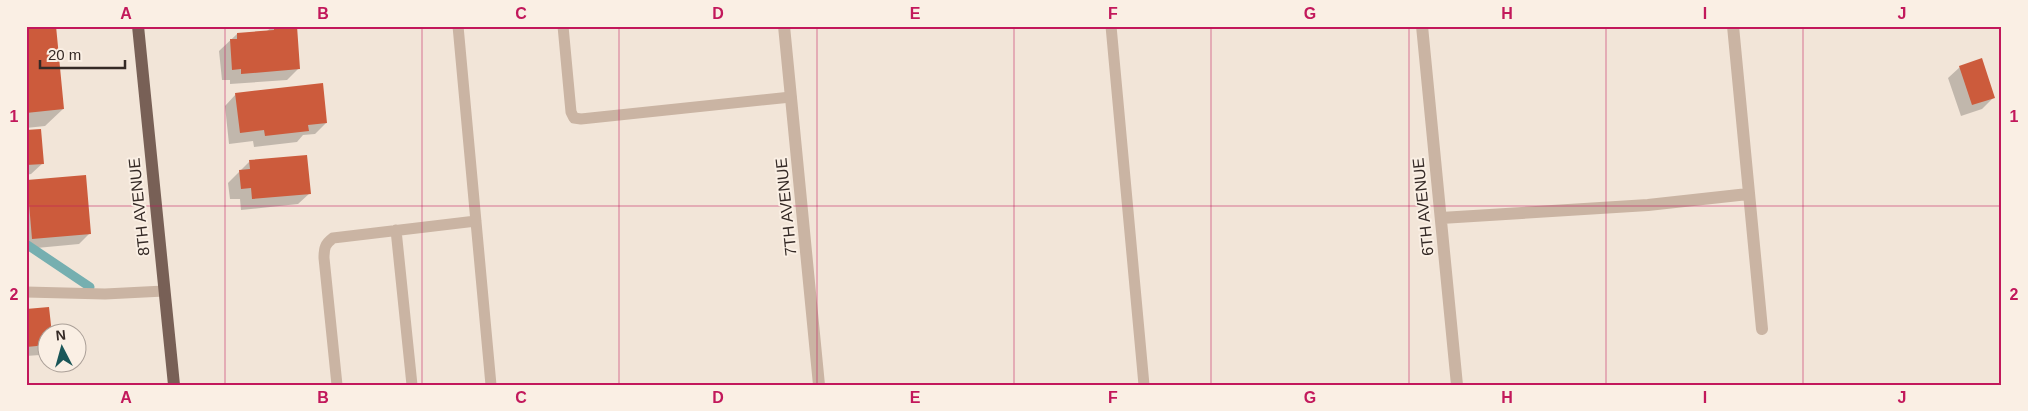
<svg xmlns="http://www.w3.org/2000/svg" width="2028" height="411" viewBox="0 0 2028 411" font-family="Arial,sans-serif">
  <style>
    .shadow { fill: #0003 }
    .lines { fill: none; stroke-linecap: round; stroke-linejoin: round }
    .stream { stroke: #76afb0; stroke-width: 9 }
    .building { fill: #cc5b3c }
    .lane { stroke: #cab4a3; stroke-width: 11 }
    .street { stroke: #cab4a3; stroke-width: 12 }
    .primary { stroke: #786056; stroke-width: 12 }
    .grid { fill: none; stroke: #c2185b; stroke-width: 1; stroke-opacity: 0.55 }
    .labels { text-anchor: middle; dominant-baseline: central; stroke-width: 4; stroke-linejoin: round; paint-order: stroke }
    .street-label { font-size: 16px; fill: #352a26; stroke: #faefe4 }
    .neatline { fill: none; stroke: #c2185b; stroke-width: 2 }
    .grid-label { font-size: 16px; text-anchor: middle; font-weight: bold; fill: #c2185b }
  </style>
  <rect width="100%" height="100%" fill="#f2e5d8"/>
  <path class="shadow" d="M26 26 63 109 45 126 26 128Z
    M196 26H220L197 28Z
    M273 26H295L299 68 287 80 230 84V80H222L219 51 237 34 267 31Z
    M1960 67 1994 97 1982 109 1961 116 1948 78Z
    M236 94 326 123 315 134 303 135 297 142 254 147 253 141 229 144 225 106Z
    M26 131 43 163 31 174 26 175Z
    M249 162 310 193 298 204 241 210 240 199H230L228 183Z
    M28 181 90 233 79 244 26 249Z
    M26 311 48 334V348L40 355 26 356Z"/>
  <g class="lines">
    <path class="stream" d="M26 244 90 287"/>
  </g>
  <path class="building" d="M26 26H56L64 109 26 113Z
    M274 26H297L300 69 241 74V69L232 70 230 39H237V33L274 30Z
    M1982 58 1995 98 1972 105 1959 66Z
    M323 83 327 123 308 125 309 131 265 136 264 130 240 133 235 93Z
    M41 129 44 164 26 165V130Z
    M307 155 311 194 252 199 251 188 241 189 239 170 250 169 249 160Z
    M86 175 91 234 32 239 27 180Z
    M49 307 52 334H48V345L26 347V309Z"/>
  <g class="lines">
    <path class="lane" d="M458 26 491 385
      M563 26 571 112 574 118 581 119 791 97
      M1111 26 1144 385
      M396 230 412 385
      M26 292 105 294 164 291
      M337 385 324 258C324 248 325 244 333 238L476 221"/>
    <path class="street" d="M784 26 819 385
      M1422 26 1457 385
      M1733 26 1762 329
      M1441 218 1648 205 1748 194"/>
    <path class="primary" d="M138 26 174 385"/>
  </g>
  <path class="grid" d="M225 26V385M422 26V385M619 26V385M817 26V385M1014 26V385M1211 26V385M1409 26V385M1606 26V385M1803 26V385M26 206H2002"/>
  <g class="labels">
    <g class="street-label">
      <text transform="translate(139 207) rotate(-96)">8TH AVENUE</text>
      <text transform="translate(786 207) rotate(-96)">7TH AVENUE</text>
      <text transform="translate(1423 207) rotate(-96)">6TH AVENUE</text>
    </g>
  </g>
  <rect width="2028" height="411" fill="none" stroke="#faefe4" stroke-width="55"/>
  <g transform="translate(62 348) rotate(354)"><circle r="24" fill="#faefe4" stroke="#aba098"/>
  <path d="M0-4L9 19L0 12L-9 19Z" fill="#1a5658"/>
  <text y="-8" font-size="14" font-weight="bold" text-anchor="middle" fill="#352a26">N</text>
  </g>
  <path d="M40 60v8h85v-8" fill="none" stroke="#352a26" stroke-width="2.5"/>
  <text x="48" y="60" font-size="15" fill="#352a26" stroke="#faefe4" stroke-width="4" paint-order="stroke">20 m</text>
  <rect x="28" y="28" width="1972" height="356" class="neatline"/>
  <g class="grid-label">
    <text x="126" y="19">A</text>
    <text x="323" y="19">B</text>
    <text x="521" y="19">C</text>
    <text x="718" y="19">D</text>
    <text x="915" y="19">E</text>
    <text x="1113" y="19">F</text>
    <text x="1310" y="19">G</text>
    <text x="1507" y="19">H</text>
    <text x="1705" y="19">I</text>
    <text x="1902" y="19">J</text>
    <text x="14" y="122">1</text>
    <text x="2014" y="122">1</text>
    <text x="14" y="300">2</text>
    <text x="2014" y="300">2</text>
    <text x="126" y="403">A</text>
    <text x="323" y="403">B</text>
    <text x="521" y="403">C</text>
    <text x="718" y="403">D</text>
    <text x="915" y="403">E</text>
    <text x="1113" y="403">F</text>
    <text x="1310" y="403">G</text>
    <text x="1507" y="403">H</text>
    <text x="1705" y="403">I</text>
    <text x="1902" y="403">J</text>
  </g>
</svg>
